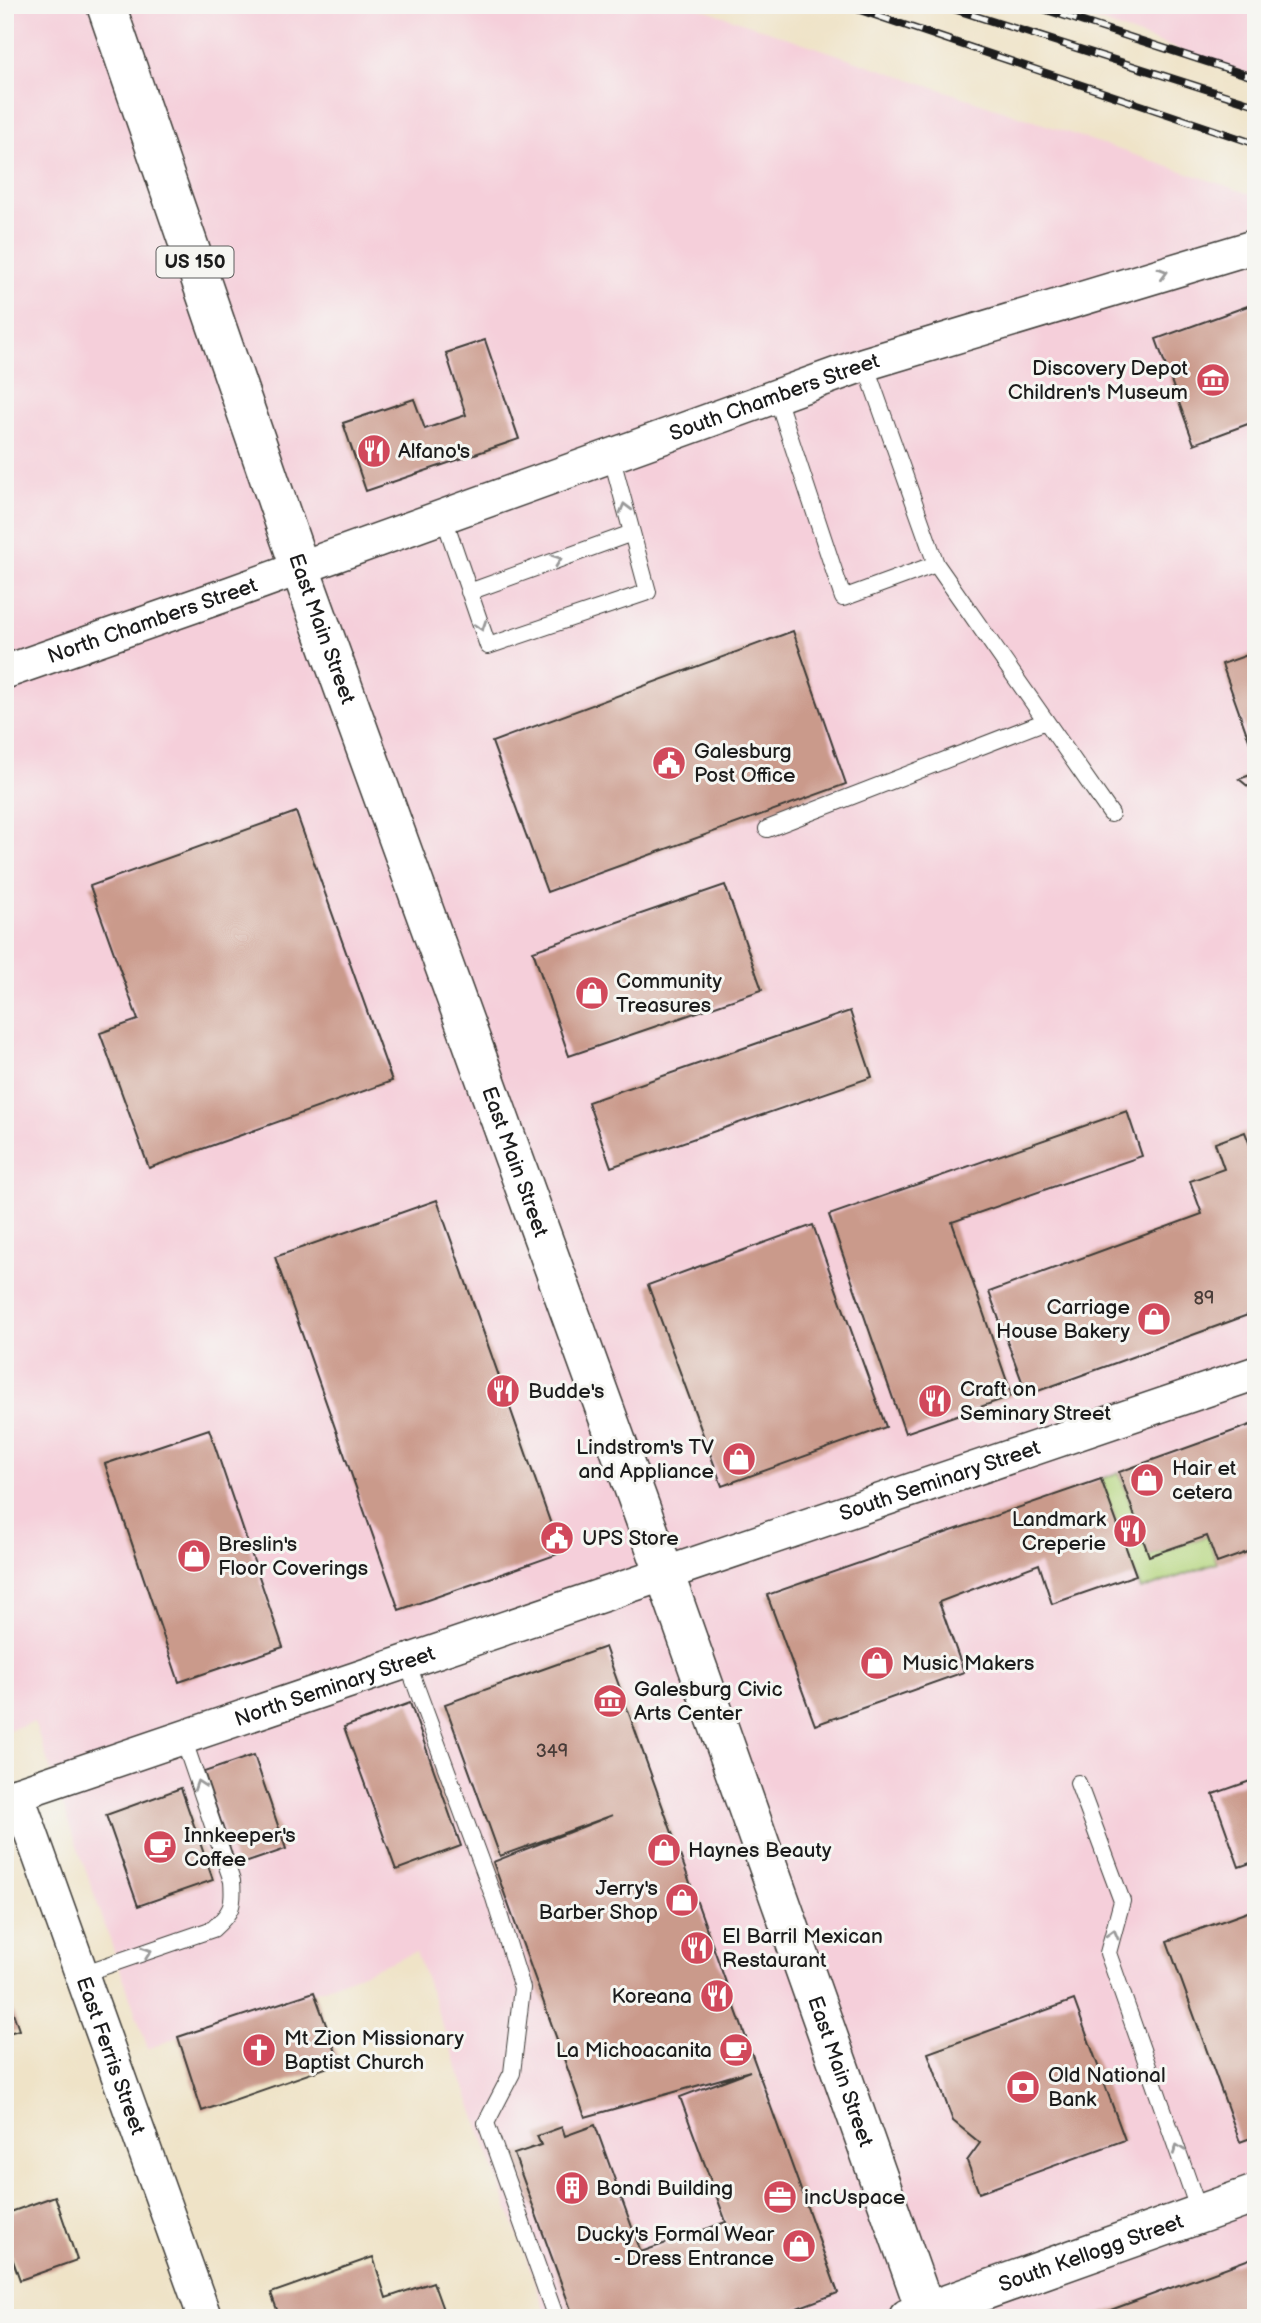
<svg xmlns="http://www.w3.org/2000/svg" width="1261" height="2323" viewBox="0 0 1261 2323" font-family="'Balsamiq Sans',sans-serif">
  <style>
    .built { fill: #f5cfda }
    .green { fill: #b4d57d; stroke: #68784c; stroke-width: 2 }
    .building { fill: #ca9a8b }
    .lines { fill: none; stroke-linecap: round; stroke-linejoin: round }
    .lane-casing { stroke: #3c3a36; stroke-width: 18 }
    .street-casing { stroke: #3c3a36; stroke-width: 36 }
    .secondary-casing { stroke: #3c3a36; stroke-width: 41 }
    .primary-casing { stroke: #3c3a36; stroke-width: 41 }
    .lane { stroke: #fff; stroke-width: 16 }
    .street { stroke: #fff; stroke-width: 33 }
    .secondary { stroke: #fff; stroke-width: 38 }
    .primary { stroke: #fff; stroke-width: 38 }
    .rail-casing { stroke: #1c1c1c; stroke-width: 8 }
    .rail { stroke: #f6f6f2; stroke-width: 5; stroke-dasharray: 16; stroke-linecap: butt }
    .oneway { stroke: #999 }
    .labels { text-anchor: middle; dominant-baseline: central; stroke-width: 6; stroke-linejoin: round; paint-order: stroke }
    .number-label { font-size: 18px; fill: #483c38 }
    .shield { fill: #f6f6f2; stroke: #5d5d5c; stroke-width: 2 }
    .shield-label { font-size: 19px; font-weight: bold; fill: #1c1c1c }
    .poi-label { font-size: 21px; fill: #1c1c1c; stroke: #f6f6f2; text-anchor: start }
    .street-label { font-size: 21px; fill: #1c1c1c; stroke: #f6f6f2 }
  </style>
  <rect width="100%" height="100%" fill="#f6f6f2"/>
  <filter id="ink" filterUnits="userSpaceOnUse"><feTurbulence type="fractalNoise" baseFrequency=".0143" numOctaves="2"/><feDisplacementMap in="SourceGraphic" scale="14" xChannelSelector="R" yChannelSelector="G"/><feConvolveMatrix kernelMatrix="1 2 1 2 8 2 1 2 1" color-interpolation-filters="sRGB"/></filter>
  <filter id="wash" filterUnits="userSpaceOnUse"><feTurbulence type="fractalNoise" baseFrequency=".00686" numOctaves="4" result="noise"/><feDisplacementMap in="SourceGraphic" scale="28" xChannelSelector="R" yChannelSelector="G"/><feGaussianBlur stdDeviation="1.57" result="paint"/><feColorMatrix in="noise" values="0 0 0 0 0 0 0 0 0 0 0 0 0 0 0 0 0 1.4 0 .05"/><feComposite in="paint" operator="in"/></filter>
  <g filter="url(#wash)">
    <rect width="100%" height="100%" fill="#efe3c7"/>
    <path class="built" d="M5 5H691L1256 196V2318H548L416 1952 314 1992 178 2037 148 2049 34 1722 5 1731Z
      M1052 5H1256V77Z"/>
    <path class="green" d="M1119 1472 1149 1556 1207 1536 1217 1563 1141 1590 1101 1479Z"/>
    <g id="blocks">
      <path class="building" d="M1256 303V421L1194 444 1156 339Z
        M485 340 519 439 366 491 343 423 414 399 425 429 466 415 446 353Z
        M793 631 846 784 547 892 492 742Z
        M1256 652V757H1255L1222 664Z
        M1256 773V793L1239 779Z
        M296 812 392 1081 149 1168 100 1033 138 1020 90 886Z
        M725 885 762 990 569 1056 533 951Z
        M850 1011 872 1077 611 1167 588 1102Z
        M1127 1111 1142 1156 952 1222 1012 1396 905 1433 829 1215Z
        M1245 1132 1256 1161V1312L1027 1395 989 1292 1202 1214 1190 1181 1224 1169 1215 1143Z
        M437 1200 561 1553 399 1610 275 1257Z
        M813 1225 886 1427 722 1486 648 1285Z
        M1256 1423V1549L1217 1563 1207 1536 1149 1556 1119 1472Z
        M209 1429 283 1647 179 1682 105 1464Z
        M1101 1479 1136 1575 1052 1604 1039 1564 939 1602 964 1672 815 1725 767 1595Z
        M605 1647 838 2293 770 2318H574L514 2154 541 2145 537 2136 562 2127 565 2136 595 2125 641 2252 726 2222 680 2097 750 2071 585 2117 493 1862 613 1815 500 1856 445 1704Z
        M410 1703 461 1846 396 1870 344 1727Z
        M254 1755 286 1849 236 1866 204 1772Z
        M1256 1779V1861L1239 1867 1213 1794Z
        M181 1788 213 1880 138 1906 106 1815Z
        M1256 1909V2136L1240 2142 1167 1941Z
        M6 1992 19 2030 5 2034V1993Z
        M314 1992 340 2063 202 2111 178 2037Z
        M1074 2000 1125 2140 979 2193 967 2161 980 2143 953 2121 928 2053Z
        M55 2196 77 2260 20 2280 5 2238V2214Z
        M373 2257 386 2298 433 2282 446 2318H280L271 2293Z
        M1252 2258 1256 2270V2318H1089Z"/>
    </g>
  </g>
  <g filter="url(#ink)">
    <use href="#blocks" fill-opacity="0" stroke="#3c3a36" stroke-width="2"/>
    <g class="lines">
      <g class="lane-casing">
        <path id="lane" d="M865 364 936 564
          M776 395 843 598 936 564 1111 814
          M443 515 488 646 648 592 611 455
          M469 592 632 533
          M767 829 1046 721
          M407 1662 494 1898 522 1988 512 2073 486 2123 556 2318
          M1078 1783 1122 1901 1108 1953 1200 2214
          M82 1974 213 1929C232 1912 234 1906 232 1881L183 1738"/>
      </g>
      <g class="street-casing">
        <g id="street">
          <path id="s1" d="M5 672 231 593 865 364 1256 246"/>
          <path id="s2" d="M17 1794 205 2318"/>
          <path id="s3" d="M5 1798 1256 1373"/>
        </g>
      </g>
      <g class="secondary-casing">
        <g id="secondary">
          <path id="s4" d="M908 2318 1256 2194"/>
        </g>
      </g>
      <g class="primary-casing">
        <g id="primary">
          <path id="s5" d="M106 5 300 568 665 1575 928 2318"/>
        </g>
      </g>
      <use href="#lane" class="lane"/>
      <use href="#street" class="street"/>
      <use href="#secondary" class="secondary"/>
      <use href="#primary" class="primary"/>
      <g class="rail-casing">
        <path id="rail" d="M845 5 1256 144
          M941 5 1256 105
          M1031 5 1256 78"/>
      </g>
      <use href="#rail" class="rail"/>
    </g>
    <defs><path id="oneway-chevron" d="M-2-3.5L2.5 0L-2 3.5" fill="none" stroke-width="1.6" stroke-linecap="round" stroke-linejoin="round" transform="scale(1.75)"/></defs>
    <g class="oneway">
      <use href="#oneway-chevron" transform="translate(1163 273) rotate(-16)"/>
      <use href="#oneway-chevron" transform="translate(625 508) rotate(-105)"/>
      <use href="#oneway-chevron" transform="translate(557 560) rotate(-20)"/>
      <use href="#oneway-chevron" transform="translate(481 626) rotate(71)"/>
      <use href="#oneway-chevron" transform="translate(199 1785) rotate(-109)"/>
      <use href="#oneway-chevron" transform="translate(1113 1934) rotate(-75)"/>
      <use href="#oneway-chevron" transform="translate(147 1952) rotate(-19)"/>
      <use href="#oneway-chevron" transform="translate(1178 2149) rotate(-109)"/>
    </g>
  </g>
  <defs>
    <g id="museum-disc" transform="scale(1.75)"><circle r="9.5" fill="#d1495b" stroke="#f6f6f2"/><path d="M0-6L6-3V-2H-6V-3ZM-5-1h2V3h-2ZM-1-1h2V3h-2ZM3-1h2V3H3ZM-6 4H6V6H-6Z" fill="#fff"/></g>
    <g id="restaurant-disc" transform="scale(1.75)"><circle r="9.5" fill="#d1495b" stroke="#f6f6f2"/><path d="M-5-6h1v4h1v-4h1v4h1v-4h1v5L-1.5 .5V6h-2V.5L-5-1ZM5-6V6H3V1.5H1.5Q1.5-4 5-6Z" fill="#fff"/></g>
    <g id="civic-disc" transform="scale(1.75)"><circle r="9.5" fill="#d1495b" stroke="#f6f6f2"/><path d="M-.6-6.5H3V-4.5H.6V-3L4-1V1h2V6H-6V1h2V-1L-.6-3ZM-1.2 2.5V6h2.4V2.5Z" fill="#fff"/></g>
    <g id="shop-disc" transform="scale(1.75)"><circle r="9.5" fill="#d1495b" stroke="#f6f6f2"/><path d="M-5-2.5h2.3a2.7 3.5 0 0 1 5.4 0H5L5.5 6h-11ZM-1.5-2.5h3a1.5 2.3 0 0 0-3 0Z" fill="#fff"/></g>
    <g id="cafe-disc" transform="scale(1.75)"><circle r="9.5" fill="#d1495b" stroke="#f6f6f2"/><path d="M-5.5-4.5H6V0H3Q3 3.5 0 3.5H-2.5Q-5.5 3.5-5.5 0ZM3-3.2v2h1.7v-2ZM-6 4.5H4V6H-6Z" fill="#fff"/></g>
    <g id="church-disc" transform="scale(1.75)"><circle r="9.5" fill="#d1495b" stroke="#f6f6f2"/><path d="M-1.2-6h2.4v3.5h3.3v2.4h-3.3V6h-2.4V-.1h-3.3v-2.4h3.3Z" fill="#fff"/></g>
    <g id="bank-disc" transform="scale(1.75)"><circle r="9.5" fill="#d1495b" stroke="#f6f6f2"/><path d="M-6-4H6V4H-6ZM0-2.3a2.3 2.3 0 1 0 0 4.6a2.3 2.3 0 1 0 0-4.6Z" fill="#fff"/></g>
    <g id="building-disc" transform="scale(1.75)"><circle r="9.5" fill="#d1495b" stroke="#f6f6f2"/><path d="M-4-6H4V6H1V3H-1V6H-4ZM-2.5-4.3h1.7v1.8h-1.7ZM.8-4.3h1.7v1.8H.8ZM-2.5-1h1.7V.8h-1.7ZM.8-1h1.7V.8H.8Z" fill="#fff"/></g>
    <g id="office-disc" transform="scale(1.75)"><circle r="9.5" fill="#d1495b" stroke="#f6f6f2"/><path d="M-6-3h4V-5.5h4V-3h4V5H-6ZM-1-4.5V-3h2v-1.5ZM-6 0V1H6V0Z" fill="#fff"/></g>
  </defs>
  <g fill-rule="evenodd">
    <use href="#museum-disc" x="1213" y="380"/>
    <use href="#restaurant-disc" x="374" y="451"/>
    <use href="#civic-disc" x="669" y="763"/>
    <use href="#shop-disc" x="592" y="993"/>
    <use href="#shop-disc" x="1154" y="1319"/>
    <use href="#restaurant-disc" x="503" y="1391"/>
    <use href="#restaurant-disc" x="935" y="1401"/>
    <use href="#shop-disc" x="739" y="1459"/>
    <use href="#shop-disc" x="1147" y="1480"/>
    <use href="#restaurant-disc" x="1130" y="1531"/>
    <use href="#civic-disc" x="557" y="1538"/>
    <use href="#shop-disc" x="194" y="1556"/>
    <use href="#shop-disc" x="877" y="1663"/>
    <use href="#museum-disc" x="610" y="1701"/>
    <use href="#cafe-disc" x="160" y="1847"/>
    <use href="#shop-disc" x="664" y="1850"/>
    <use href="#shop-disc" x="682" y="1900"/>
    <use href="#restaurant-disc" x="697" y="1948"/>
    <use href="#restaurant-disc" x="717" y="1996"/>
    <use href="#church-disc" x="259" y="2050"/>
    <use href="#cafe-disc" x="736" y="2050"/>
    <use href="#bank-disc" x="1023" y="2087"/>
    <use href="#building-disc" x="572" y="2188"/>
    <use href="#office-disc" x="780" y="2197"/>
    <use href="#shop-disc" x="799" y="2246"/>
  </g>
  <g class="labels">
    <g class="number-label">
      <text x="1204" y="1298">89</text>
      <text x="552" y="1751">349</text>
    </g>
    <rect class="shield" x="156.5" y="246.5" width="77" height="31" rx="5"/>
    <g class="shield-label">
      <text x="195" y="262">US 150</text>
    </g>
    <g class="poi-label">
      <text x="1188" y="368" text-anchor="end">Discovery Depot<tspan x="1188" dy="24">Children's Museum</tspan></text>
      <text x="398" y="451">Alfano's</text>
      <text x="694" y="751">Galesburg<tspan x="694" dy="24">Post Office</tspan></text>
      <text x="616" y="981">Community<tspan x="616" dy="24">Treasures</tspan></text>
      <text x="1130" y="1307" text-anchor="end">Carriage<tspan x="1130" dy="24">House Bakery</tspan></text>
      <text x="960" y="1389">Craft on<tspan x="960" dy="24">Seminary Street</tspan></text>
      <text x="528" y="1391">Budde's</text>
      <text x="714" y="1447" text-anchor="end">Lindstrom's TV<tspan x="714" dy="24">and Appliance</tspan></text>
      <text x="1172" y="1468">Hair et<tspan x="1172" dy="24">cetera</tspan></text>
      <text x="1106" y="1519" text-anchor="end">Landmark<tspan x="1106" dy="24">Creperie</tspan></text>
      <text x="582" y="1538">UPS Store</text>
      <text x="218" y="1544">Breslin's<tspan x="218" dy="24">Floor Coverings</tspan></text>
      <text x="902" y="1663">Music Makers</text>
      <text x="634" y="1689">Galesburg Civic<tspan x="634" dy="24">Arts Center</tspan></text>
      <text x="184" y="1835">Innkeeper's<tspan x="184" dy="24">Coffee</tspan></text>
      <text x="688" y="1850">Haynes Beauty</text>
      <text x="658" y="1888" text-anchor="end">Jerry's<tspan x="658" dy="24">Barber Shop</tspan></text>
      <text x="722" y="1936">El Barril Mexican<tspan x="722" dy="24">Restaurant</tspan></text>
      <text x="692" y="1996" text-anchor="end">Koreana</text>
      <text x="284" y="2038">Mt Zion Missionary<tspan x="284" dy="24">Baptist Church</tspan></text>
      <text x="712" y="2050" text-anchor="end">La Michoacanita</text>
      <text x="1048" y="2075">Old National<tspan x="1048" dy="24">Bank</tspan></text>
      <text x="596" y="2188">Bondi Building</text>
      <text x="804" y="2197">incUspace</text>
      <text x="774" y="2234" text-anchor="end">Ducky's Formal Wear<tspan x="774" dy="24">- Dress Entrance</tspan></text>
    </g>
    <g class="street-label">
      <text stroke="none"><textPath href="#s1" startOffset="817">South Chambers Street</textPath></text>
      <text stroke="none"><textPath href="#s1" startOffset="156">North Chambers Street</textPath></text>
      <text stroke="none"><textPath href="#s5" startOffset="660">East Main Street</textPath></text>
      <text stroke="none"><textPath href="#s5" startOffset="1227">East Main Street</textPath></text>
      <text stroke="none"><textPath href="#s3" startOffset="987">South Seminary Street</textPath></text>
      <text stroke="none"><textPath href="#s3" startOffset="348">North Seminary Street</textPath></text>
      <text stroke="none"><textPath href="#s2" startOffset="278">East Ferris Street</textPath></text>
      <text stroke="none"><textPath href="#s5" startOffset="2193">East Main Street</textPath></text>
      <text stroke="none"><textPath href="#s4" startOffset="194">South Kellogg Street</textPath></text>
    </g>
  </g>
  <rect width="1261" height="2323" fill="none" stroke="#f6f6f2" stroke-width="28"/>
</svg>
